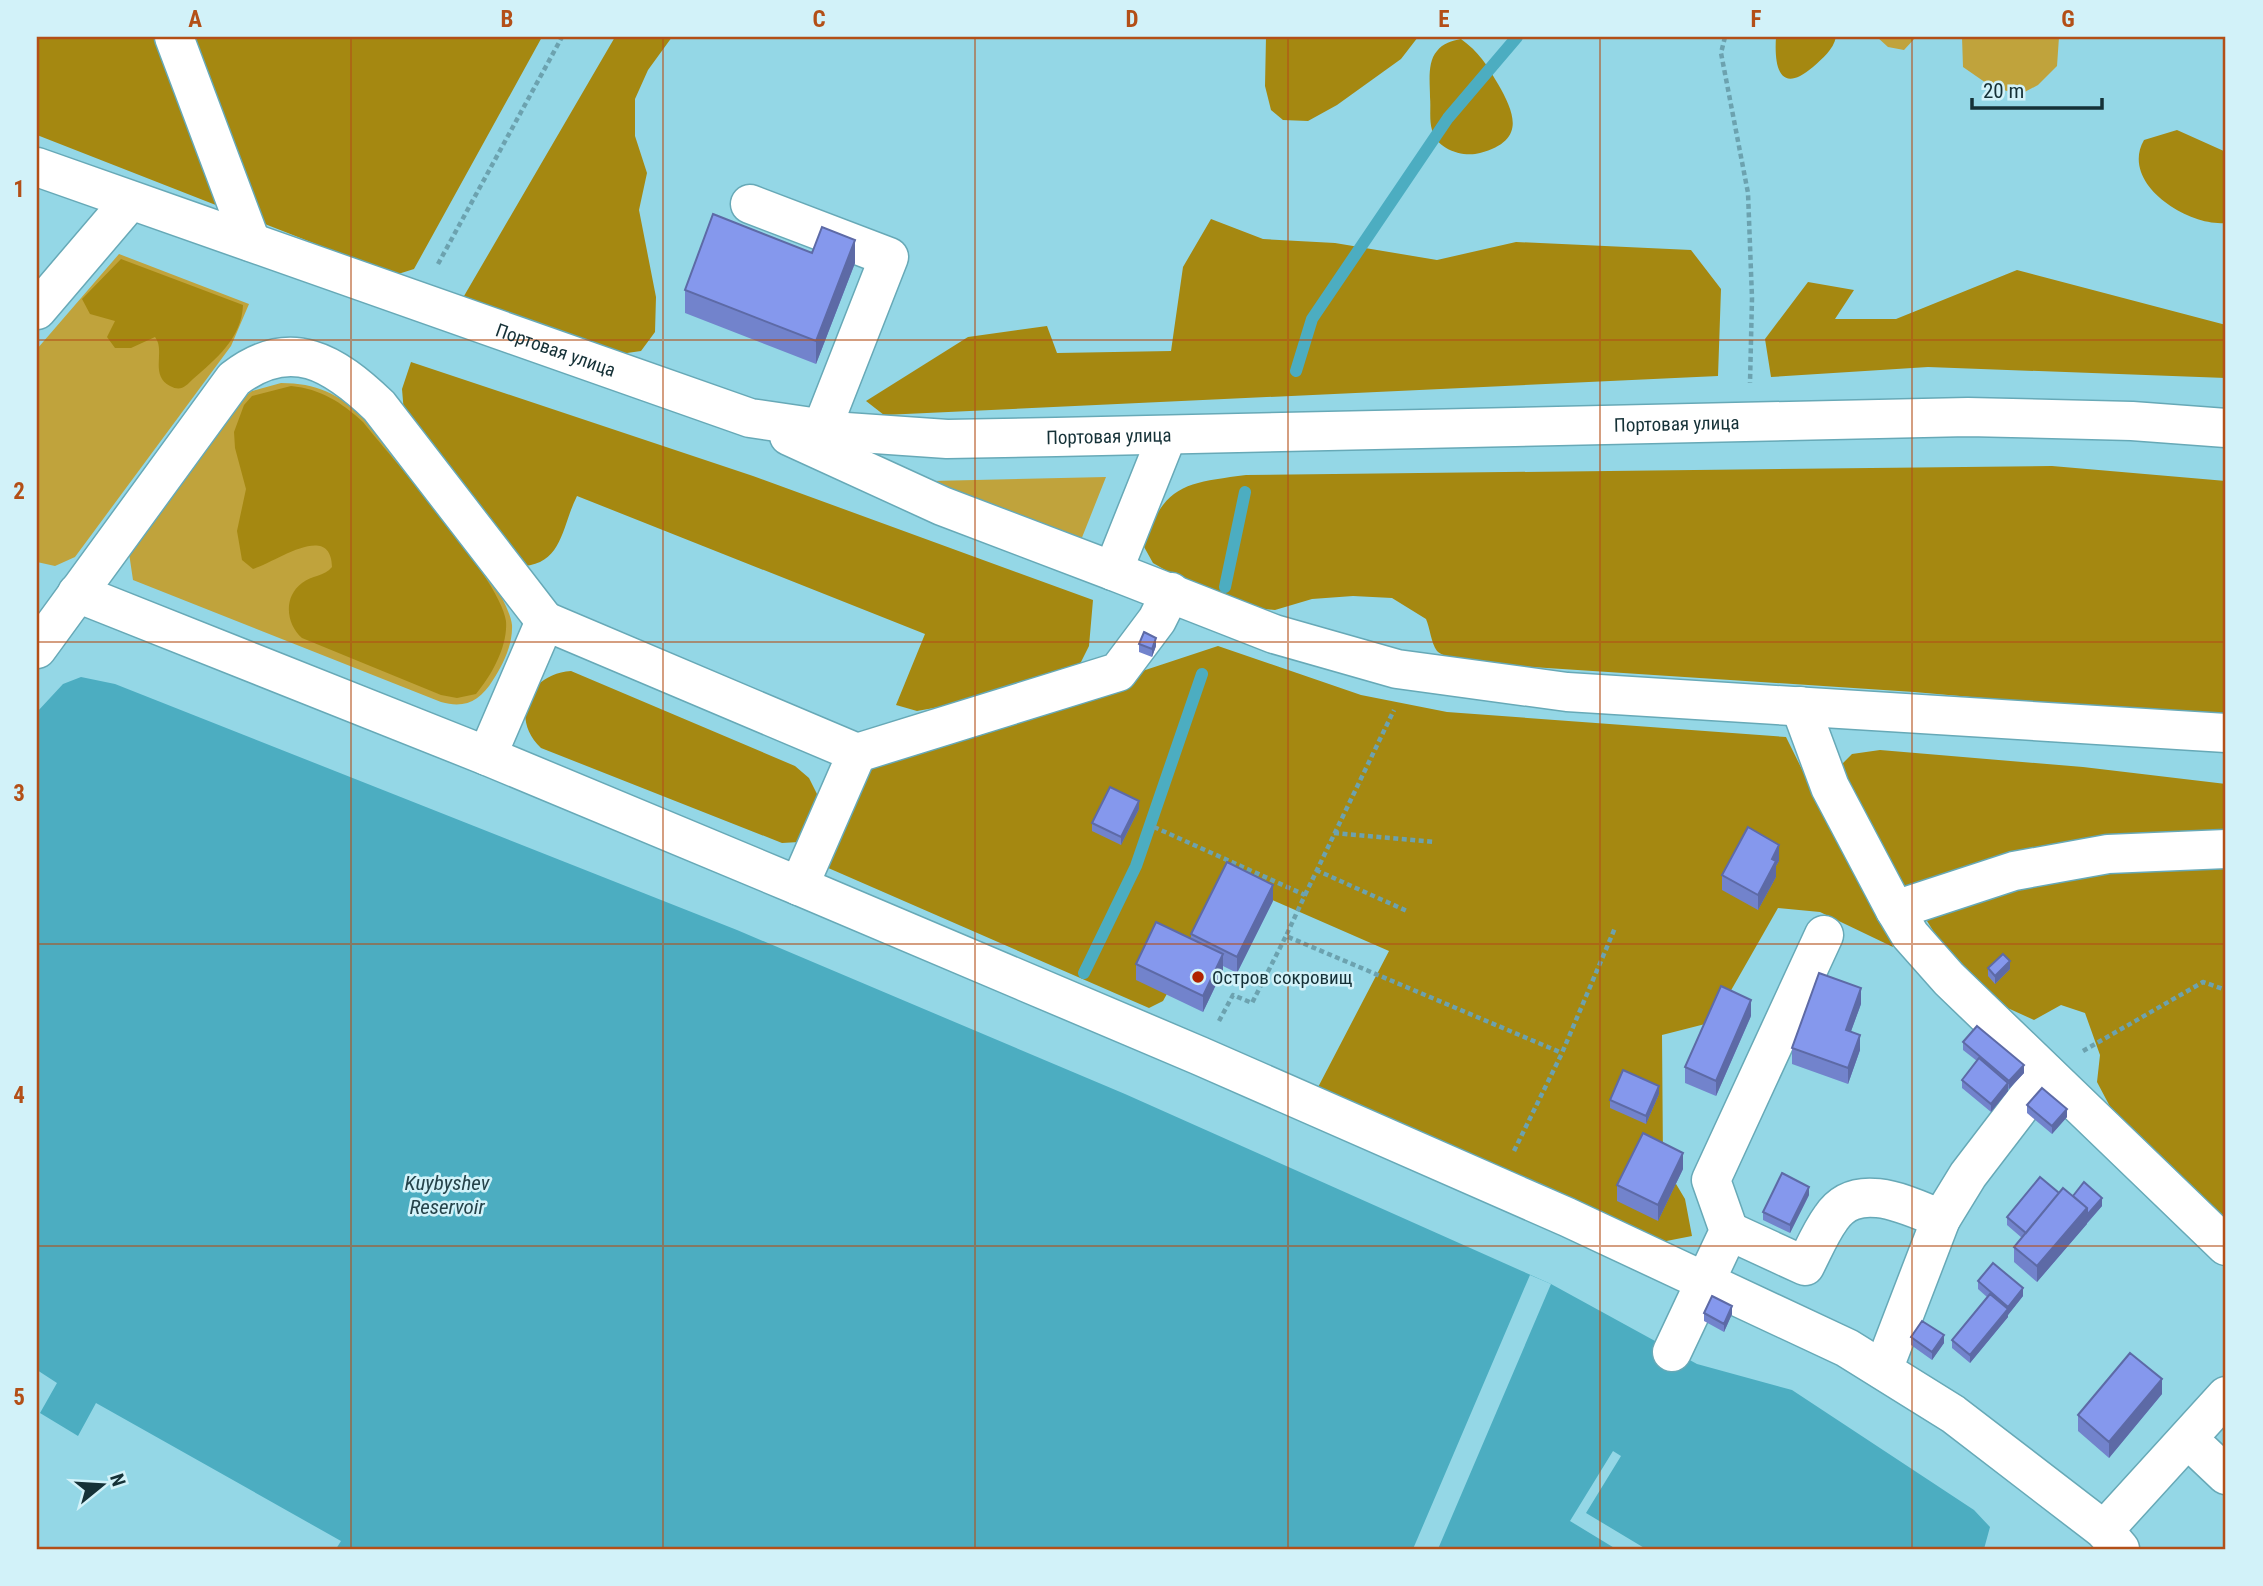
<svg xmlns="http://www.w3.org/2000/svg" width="2263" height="1586" viewBox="0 0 2263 1586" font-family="'Roboto Condensed',sans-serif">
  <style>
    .green { fill: #c0a33c }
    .forest { fill: #a58811 }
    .water { fill: #4cadc1 }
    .pier { fill: #94d7e6 }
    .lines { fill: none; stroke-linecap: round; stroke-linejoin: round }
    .stream { stroke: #4cadc1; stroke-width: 12 }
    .minor-casing { stroke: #67a9b7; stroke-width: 41 }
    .path { stroke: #6ca2af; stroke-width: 4.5; stroke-dasharray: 5 3.5; stroke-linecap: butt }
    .minor { stroke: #fff; stroke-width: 38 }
    .wall { fill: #7283cc }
    .shaded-wall { fill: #5d6aa6 }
    .building { fill: #8598ed; stroke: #5d6aa6; stroke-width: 2 }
    .grid { fill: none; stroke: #b34f17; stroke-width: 2; stroke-opacity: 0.55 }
    .poi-dot { fill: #b02300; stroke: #d2f2f9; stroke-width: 2.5 }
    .labels { text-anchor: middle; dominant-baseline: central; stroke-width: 5; stroke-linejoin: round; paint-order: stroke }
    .street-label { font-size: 19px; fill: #153137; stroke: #d2f2f9 }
    .poi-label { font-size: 19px; fill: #153137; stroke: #d2f2f9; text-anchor: start }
    .water-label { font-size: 21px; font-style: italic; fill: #25434a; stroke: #d2f2f9 }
    .neatline { fill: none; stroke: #b34f17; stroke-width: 2.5 }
    .grid-label { font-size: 23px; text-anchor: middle; font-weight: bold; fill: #b34f17 }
  </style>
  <rect width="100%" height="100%" fill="#94d7e6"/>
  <path class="green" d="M1877 37H1916L1904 50 1888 47Z
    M1962 37H2059L2057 66 2038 85 2019 95 1989 85 1963 67Z
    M119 254 249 304 231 346 75 557 55 566 37 562V349Z
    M281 383C316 383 339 394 365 418 397 459 507 581 512 625 513 644 503 665 493 680 480 701 465 709 441 702L133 580 129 553 244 397 252 391Z
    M1106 477 1081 540 934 486 932 481Z"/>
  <path class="forest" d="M37 37H542L414 269 395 275 37 135Z
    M615 37H672L648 70 635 99V136L647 173 639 210 656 297 655 332 641 351 613 355 464 296Z
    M1266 37H1418L1401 59 1337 105 1308 121 1283 120 1271 110 1265 86Z
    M1776 37H1836C1833 50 1823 58 1813 67 1780 95 1774 68 1776 37Z
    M1461 39C1479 52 1487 65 1498 84 1516 115 1525 141 1480 153 1463 158 1436 149 1432 130 1429 120 1431 108 1430 97 1430 83 1427 62 1437 51 1443 43 1452 41 1461 39Z
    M2177 130 2226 152V223C2189 227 2119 184 2144 140Z
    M1211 219 1263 239 1335 243 1437 260 1516 242 1691 250 1721 289 1718 376 884 415 866 401 968 337 1047 326 1057 353 1171 351 1183 267Z
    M121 259 243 305C242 338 215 360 193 379 186 386 181 392 170 386 149 375 166 351 155 337L131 348H115L107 337 115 321 90 314 82 299Z
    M2017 270 2226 325V378L1928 367 1771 377 1765 339 1808 282 1854 290 1835 319H1896Z
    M411 362 753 476 1093 600 1089 646 1080 664 956 704 917 711 896 705 925 634 577 496C562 525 563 563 524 566L404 413 402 389Z
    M291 386C321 389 341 402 363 422 393 460 501 580 506 621 508 646 492 675 476 694L457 698 441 695 302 638C286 624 283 597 302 583 312 575 324 577 332 567 331 521 276 562 253 569L242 560 237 531 246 489 235 448 234 432 244 405 252 396Z
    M2052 466 2226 481V719L1914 692 1502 665C1489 663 1444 660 1437 651 1431 643 1430 628 1426 619L1392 598 1353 596 1312 599 1275 610 1246 607 1186 582 1153 563 1143 545C1165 483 1187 483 1246 475Z
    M1218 646 1361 695 1447 712 1786 737 1831 828 1884 917 1893 947 1820 912 1778 908 1713 1022 1662 1035 1663 1162 1685 1199 1692 1236 1651 1244 1315 1093 1389 951 1229 881 1163 1001 1149 1008 826 867 870 761Z
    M571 671 795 766 809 778 818 796 799 842 782 843 541 748C509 717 529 674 571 671Z
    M1880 750 2083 767 2226 784V1230L2134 1152 2097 1082 2100 1055 2085 1013 2061 1005 2034 1020 2001 1005 1937 937 1912 897 1891 875 1849 798 1841 765 1852 754Z"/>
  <path class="water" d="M81 677 115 684 737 930 1125 1094 1551 1284 1697 1364 1792 1390 1974 1510 1990 1527 1984 1549H336L341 1541 96 1403 78 1436 40 1413 57 1383 37 1370V712L63 684Z"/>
  <path class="pier" d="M1530 1275 1551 1284 1438 1549H1413Z
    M1613 1451 1621 1456 1586 1513 1646 1549H1616L1570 1521Z"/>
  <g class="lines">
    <path class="stream" d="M1296 371 1312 319 1448 118 1517 37
      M1225 587 1245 492
      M1084 973 1136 866 1202 674"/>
    <g class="minor-casing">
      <g id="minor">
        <path d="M174 37 251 242"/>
        <path id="s1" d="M37 167 750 418 846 432 947 439 1056 437 1968 417 2132 421 2226 428"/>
        <path d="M750 204 889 257 822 428"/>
        <path d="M37 310 130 201"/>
        <path d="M789 436 942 506 1113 571"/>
        <path d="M1167 436 1113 571 1274 634 1397 669 1567 692 2226 733"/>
        <path d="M77 593 487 756 799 886 1200 1056 1567 1217 1847 1348 1953 1414 2104 1530 2120 1549"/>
        <path d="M37 649 234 379C291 335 334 363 379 406L545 621"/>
        <path d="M1800 706 1830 787 1895 910 1910 935 1949 979 2226 1246"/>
        <path d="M857 753 1118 672 1157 620 1171 592"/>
        <path d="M487 756 545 621 857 753 799 886"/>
        <path d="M1895 910 2014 871 2108 854 2226 849"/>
        <path d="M1729 1231 1805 1266C1813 1251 1820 1233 1831 1218 1857 1179 1909 1206 1941 1219"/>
        <path d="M1672 1352 1729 1231 1711 1180 1824 935"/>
        <path d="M1883 1370 1941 1219 1968 1175 2046 1073"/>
        <path d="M2188 1439 2226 1475"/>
        <path d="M2104 1530 2226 1396"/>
      </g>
    </g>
    <path class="path" d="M1725 37 1721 53 1748 193 1752 298 1750 383
      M438 264 562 37
      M1154 827 1305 895 1286 936
      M1334 833 1435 842
      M1316 870 1407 911
      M1305 895 1394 710
      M1219 1021 1233 995 1252 1003 1286 936 1562 1053
      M2083 1051 2203 982 2226 990
      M1514 1151 1562 1053 1615 928"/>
    <use href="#minor" class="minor"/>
  </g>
  <path class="wall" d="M812 253 855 263 816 364 685 313V290Z
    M1139 644 1156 646 1152 657 1139 652Z
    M1139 809 1121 845 1092 831V823Z
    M1779 861 1776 866V877L1758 910 1722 890V875Z
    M1273 901 1237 973 1223 966V970L1203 1012 1136 980V964L1191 939V934Z
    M1988 968 2010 969 1995 984 1988 976Z
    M1861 1004 1851 1031 1860 1050 1848 1084 1792 1064V1048Z
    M1751 1016 1716 1096 1685 1083V1067Z
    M1963 1042 2024 1073 2009 1089 2008 1088V1091L1991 1112 1962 1088V1080L1977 1061 1963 1050Z
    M1659 1094 1646 1124 1610 1108V1100Z
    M2027 1105 2067 1117 2052 1134 2027 1113Z
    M1683 1169 1658 1221 1617 1201V1185Z
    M1809 1195 1790 1233 1763 1220V1212Z
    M2073 1196 2102 1206 2037 1282 2014 1262V1247L2022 1238 2007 1225V1217Z
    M1978 1281 2023 1296 2008 1315V1317L1970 1363 1952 1348V1340L1987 1297 1978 1289Z
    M1704 1313 1732 1314 1724 1332 1704 1321Z
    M1911 1337 1944 1343 1932 1360 1911 1345Z
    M2162 1394 2109 1458 2078 1431V1415Z"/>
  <path class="shaded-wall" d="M855 240V263L816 364V341Z
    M1156 638V646L1152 657V649Z
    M1139 801V809L1121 845V837Z
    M1779 845V861L1776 866V877L1758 910V895L1772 859Z
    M1273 885V901L1237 973V957Z
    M1223 954V970L1203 1012V996Z
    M2010 961V969L1995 984V976Z
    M1861 988V1004L1846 1045V1030Z
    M1751 1000V1016L1716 1096V1081Z
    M1860 1035V1050L1848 1084V1068Z
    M2024 1065V1073L2009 1089V1081Z
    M2008 1083V1091L1991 1112V1104Z
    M1659 1086V1094L1646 1124V1116Z
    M2067 1109V1117L2052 1134V1126Z
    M1683 1153V1169L1658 1221V1205Z
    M1809 1187V1195L1790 1233V1225Z
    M2102 1198V1206L2087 1223V1215Z
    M2087 1208V1224L2037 1282V1266Z
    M2023 1288V1296L2008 1315V1307Z
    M1732 1306V1314L1724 1332V1324Z
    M2008 1309V1317L1970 1363V1355Z
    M1944 1335V1343L1932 1360V1352Z
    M2162 1379V1394L2109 1458V1442Z"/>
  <path class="building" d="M713 214 812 253 822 227 855 240 816 341 685 290Z
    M1144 632 1156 638 1152 649 1139 644Z
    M1110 787 1139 801 1121 837 1092 823Z
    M1748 827 1779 845 1772 859 1776 861 1758 895 1722 875Z
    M1227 862 1273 885 1237 957 1191 934Z
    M1156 922 1223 954 1203 996 1136 964Z
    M2003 954 2010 961 1995 976 1988 968Z
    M1819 973 1861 988 1846 1030 1860 1035 1848 1068 1792 1048Z
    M1721 986 1751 1000 1716 1081 1685 1067Z
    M1977 1026 2024 1065 2009 1081 1963 1042Z
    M1979 1058 2008 1083 1991 1104 1962 1080Z
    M1623 1070 1659 1086 1646 1116 1610 1100Z
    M2042 1088 2067 1109 2052 1126 2027 1105Z
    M1643 1133 1683 1153 1658 1205 1617 1185Z
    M1782 1173 1809 1187 1790 1225 1763 1212Z
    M2040 1177 2059 1193 2026 1233 2007 1217Z
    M2084 1182 2102 1198 2087 1215V1208L2073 1196Z
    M2063 1188 2087 1208 2037 1266 2014 1247Z
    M1993 1263 2023 1288 2008 1307 1978 1281Z
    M1990 1294 2008 1309 1970 1355 1952 1340Z
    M1712 1296 1732 1306 1724 1324 1704 1313Z
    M1922 1321 1944 1335 1932 1352 1911 1337Z
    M2130 1353 2162 1379 2109 1442 2078 1415Z"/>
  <path class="grid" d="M351 37V1549M663 37V1549M975 37V1549M1288 37V1549M1600 37V1549M1912 37V1549M37 340H2226M37 642H2226M37 944H2226M37 1246H2226"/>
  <circle class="poi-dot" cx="1198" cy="977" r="7"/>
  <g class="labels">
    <g class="street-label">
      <text stroke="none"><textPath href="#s1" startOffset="550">Портовая улица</textPath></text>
      <text stroke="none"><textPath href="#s1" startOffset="1684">Портовая улица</textPath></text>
      <text stroke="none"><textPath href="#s1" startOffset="1116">Портовая улица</textPath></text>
    </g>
    <g class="poi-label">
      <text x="1212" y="977">Остров сокровищ</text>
    </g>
    <g class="water-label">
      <text x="447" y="1183">Kuybyshev<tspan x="447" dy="24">Reservoir</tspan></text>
    </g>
  </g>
  <rect width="2263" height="1586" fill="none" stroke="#d2f2f9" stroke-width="77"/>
  <g transform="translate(102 1485) rotate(72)" stroke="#d2f2f9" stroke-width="5" paint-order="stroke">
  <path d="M0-5L12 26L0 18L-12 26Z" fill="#153137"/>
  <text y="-10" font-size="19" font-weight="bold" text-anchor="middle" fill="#153137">N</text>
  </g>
  <path d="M1972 98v10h130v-10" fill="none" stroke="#153137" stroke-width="3.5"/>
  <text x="1983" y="98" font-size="21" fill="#153137" stroke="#d2f2f9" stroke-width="5" paint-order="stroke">20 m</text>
  <rect x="38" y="38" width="2186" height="1510" class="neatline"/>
  <g class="grid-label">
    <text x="195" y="27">A</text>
    <text x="507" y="27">B</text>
    <text x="819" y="27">C</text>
    <text x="1132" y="27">D</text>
    <text x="1444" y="27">E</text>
    <text x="1756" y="27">F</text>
    <text x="2068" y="27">G</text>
    <text x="19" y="197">1</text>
    <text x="19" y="499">2</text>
    <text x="19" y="801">3</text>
    <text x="19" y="1103">4</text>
    <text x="19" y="1405">5</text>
  </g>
</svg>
